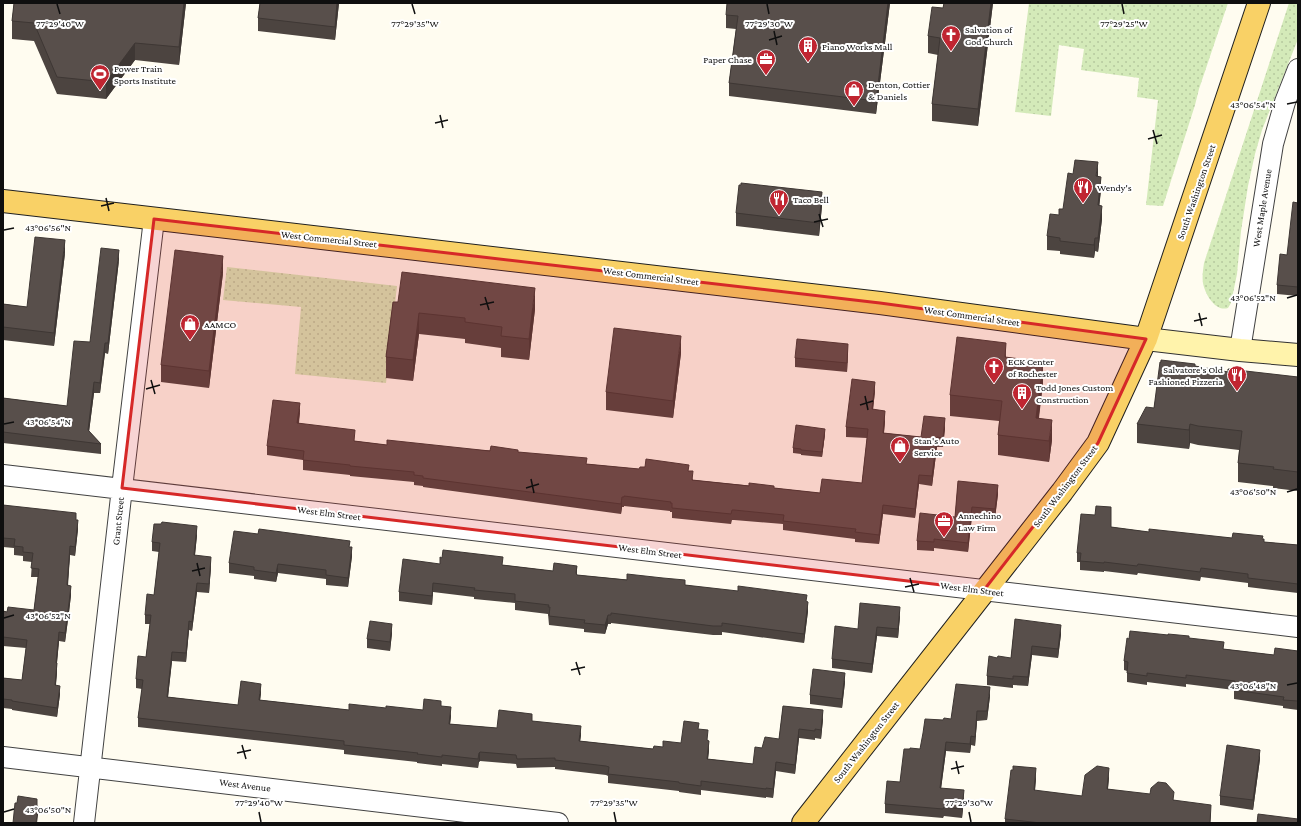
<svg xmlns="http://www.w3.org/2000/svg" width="1301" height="826" viewBox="0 0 1301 826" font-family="'Crimson Pro',serif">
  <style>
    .grass { fill: url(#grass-dots) }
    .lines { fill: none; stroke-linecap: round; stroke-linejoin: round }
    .street-casing { stroke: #424242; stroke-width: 22 }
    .secondary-casing { stroke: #313131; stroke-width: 24 }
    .primary-casing { stroke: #202020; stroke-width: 24 }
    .street { stroke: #fff; stroke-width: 20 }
    .secondary { stroke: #fff3ab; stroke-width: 22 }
    .primary { stroke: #f9d166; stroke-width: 22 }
    .wall { fill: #4c4440 }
    .shaded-wall { fill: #3e3734 }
    .building { fill: #584f4b; stroke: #3e3734 }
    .marked { fill: #d62828; fill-opacity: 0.2; stroke: #d62828; stroke-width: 3; stroke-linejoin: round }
    .ticks { fill: none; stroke: #0f0f0f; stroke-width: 1.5 }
    .labels { text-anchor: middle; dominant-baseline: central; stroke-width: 4; stroke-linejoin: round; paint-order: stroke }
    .poi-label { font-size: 10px; fill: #0f0f0f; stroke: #fff; text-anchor: start }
    .street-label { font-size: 10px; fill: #0f0f0f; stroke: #fff }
    .ticks-label { font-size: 10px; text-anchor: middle; fill: #0f0f0f; stroke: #fff; stroke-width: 4; stroke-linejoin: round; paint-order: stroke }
  </style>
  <defs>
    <pattern id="grass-dots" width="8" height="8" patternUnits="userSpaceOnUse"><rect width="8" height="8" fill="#d4eab9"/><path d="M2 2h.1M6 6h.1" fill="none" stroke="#b5c89e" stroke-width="1.8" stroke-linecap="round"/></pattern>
  </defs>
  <rect width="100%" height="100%" fill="#fffcf0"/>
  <path class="grass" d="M1029 3H1228L1199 89 1195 105 1163 206 1146 205 1158 100 1137 97 1139 78 1081 70 1084 49 1059 45 1051 116 1015 112Z
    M1289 3H1298V39L1262 130 1255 154 1248 186 1241 231 1237 274 1231 303 1228 308C1215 312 1205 294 1203 283 1202 277 1203 270 1204 263Z
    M227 267 397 286 386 383 295 374 301 307 223 300Z"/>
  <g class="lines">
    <g class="street-casing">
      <path id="street" d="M1240 350 1273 144 1285 102 1298 69
        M3 475 1298 627
        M3 757 558 823
        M84 823 122 488 154 219"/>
    </g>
    <g class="secondary-casing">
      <path id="secondary" d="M1146 339 1240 350 1298 355"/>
    </g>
    <g class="primary-casing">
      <path id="primary" d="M3 201 880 303 1146 339
        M803 823 1062 492 1098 443 1146 339 1259 3"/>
    </g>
    <use href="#street" class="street"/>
    <use href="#secondary" class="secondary"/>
    <use href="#primary" class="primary"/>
  </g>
  <path class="wall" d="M14 3H186L179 65 135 60 106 99 57 94 34 41 12 39V21Z
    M260 3H339L335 40 258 31V18Z
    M890 3 876 114 729 96V83L736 29 726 28V15Z
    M944 3H993L978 126 932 121V104L938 55 928 53V36L943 8Z
    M1098 176 1101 190 1099 206 1102 219 1098 252 1095 251 1094 258 1060 254V251L1047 250V236L1059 215Z
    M1298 203V296L1277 294V285L1287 255Z
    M822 206 819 236 736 226V213Z
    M65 253 54 346 3 340V304L27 307Z
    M119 260 108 354 105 353 100 393H94L89 431 101 444V454L3 443V398L67 406 90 342Z
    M223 273 209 388 161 382V365Z
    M393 302 535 309 529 360 501 357V348L465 343V339L419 334 413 381 386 378V357Z
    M681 353 673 418 606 410V392Z
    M848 353 847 372 795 367V358Z
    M1006 358 1043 383 1039 418 1052 440 1049 462 998 455V435L999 421 950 416V395Z
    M1161 362 1195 366 1228 372 1298 377V491L1273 488V486L1238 482V463L1239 450 1198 445 1190 443 1189 449 1137 443V424L1154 408Z
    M875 391 873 409 885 421 884 433 921 437 945 428 943 447H937L932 486 919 484 915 518 883 514 879 544 855 542V539L783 530V524L734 520H732L731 524 672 518V512H670V511L624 506V507H622L621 514 423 487V486L414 485V482L350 476V475L303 470V460L267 455V446L300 412 299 423 355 441 387 445 518 452 587 464 639 469 689 471 693 480 774 488 820 493 862 483 867 438 846 437V427Z
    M825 434 822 457 801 455V454L793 453V448Z
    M958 481 998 494 995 518 972 516 968 552 934 548V551L917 550V541L955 517Z
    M3 505 76 520 78 529 75 556 70 555 68 586 71 595 69 612 65 642 59 641 57 663V672L56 685 60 694 57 717 12 710V709L3 708V678L22 680 26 648 3 646V611L7 612 34 610 38 577H31L32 562 23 561V556L14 555V548L3 547Z
    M1111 527 1149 532 1232 538 1263 539 1264 542 1298 545V593L1248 587V583L1201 577 1200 581 1138 573 1137 575 1104 571V572L1080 570V562H1077V553Z
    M197 535 195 555 211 566 209 593 197 592 192 631 189 630 186 662 172 661 168 697 238 705 261 693 260 700 349 710 386 708 423 710 441 706 451 716 450 724 497 728 532 721 581 735 580 741 653 749 681 743 699 730 708 741 709 750 708 759 753 764 762 748 779 739 783 706 823 719 821 739 815 738V740L799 738 795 774 776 771 773 798 766 797V798L701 790V795L679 792V791L608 783V776L606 775 555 769V767L517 768 516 764 480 761 479 762 478 768 442 764V766L417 763V762L344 754V750L138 727V718L142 689 136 688V679L146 657 150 624H145V615L154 595 159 552 152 551V542Z
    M350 547 352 556 348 587 326 585V579L278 573 276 582 254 579V576L229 573V563Z
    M440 564 503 565 553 571 577 566V575L685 585 807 602 808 611 804 643 722 632V635H713L611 623V624H608L605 634 584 632V629L549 625 548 614 515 610V603L474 599V597L433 592 432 605 399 601V592Z
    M900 616 898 638 877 636 872 673 832 668V659L858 629Z
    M1015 619 1061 634 1058 658 1032 655 1028 686 1013 685V688L987 685V676L997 658H1011Z
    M392 633 390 651 367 648V639Z
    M1189 638 1224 649 1274 655 1298 651V710L1283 708V706L1234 699V690L1186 684V687L1147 682V685L1127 682V671L1124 670V661L1129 639Z
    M845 682 842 708 810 704V695Z
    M990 696 987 720 977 721 975 746 971 745 970 753 946 751 941 788 964 799 962 818 944 816 943 818 885 813V804L900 782 910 749H920L943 720 951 719Z
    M1260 759 1253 810 1220 805V796Z
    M1109 777 1108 789 1174 800 1211 814 1210 823H1005V819L1036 778 1035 791 1082 796Z"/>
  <path class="shaded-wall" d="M184 3H186L179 65V47Z
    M337 3H339L335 40V27Z
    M888 3H890L876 114V101Z
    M991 3H993L978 126V109Z
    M135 43V60L106 99V82Z
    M1098 162V176L1096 189V176Z
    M1101 177V190L1098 219V205Z
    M822 192V206L819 236V223Z
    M1102 206V219L1098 252V238Z
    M1095 238V251L1094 258V245Z
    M65 240V253L54 346V333Z
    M119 250V260L108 354V343Z
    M223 256V273L209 388V371Z
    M535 288V309L529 360V339Z
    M419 313V334L413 381V360Z
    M681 336V353L673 418V401Z
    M105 343V353L100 393V383Z
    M1006 343V363L1005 357Z
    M848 344V353L847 372V363Z
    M1043 362V383L1036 438V418Z
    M94 382V393L88 440V430Z
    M875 382V391L872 419V409Z
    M300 403V412L297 433V423Z
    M885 411V421L883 442V433Z
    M945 418V428L943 447V438Z
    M1052 420V440L1049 462V441Z
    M1190 424V443L1189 449V430Z
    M825 429V434L822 457V452Z
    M937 437V447L932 486V476Z
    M919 475V484L915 518V509Z
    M998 485V494L995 518V509Z
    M622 497V507L621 514V504Z
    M883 505V514L879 544V535Z
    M972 507V516L968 552V543Z
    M78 520V529L75 556V547Z
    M197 526V535L194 564V555Z
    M70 546V555L67 594V585Z
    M352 547V556L348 587V578Z
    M211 557V566L209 593V584Z
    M278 564V573L276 582V573Z
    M197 583V592L192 631V622Z
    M433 583V592L432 605V596Z
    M71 586V595L69 612 65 642V633Z
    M808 602V611L804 643V634Z
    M900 607V616L898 638V629Z
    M608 615V624L605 634V625Z
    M189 621V630L186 662V653Z
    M392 624V633L390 651V642Z
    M1061 625V634L1058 658V649Z
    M877 627V636L872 673V664Z
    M59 632V641L56 672V663Z
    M1032 646V655L1028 686V677Z
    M172 652V661L167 706V697Z
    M57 663V672L55 693V685Z
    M845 673V682L842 708V699Z
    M261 684V693L259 709V700Z
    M60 686V694L57 717V708Z
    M990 687V696L987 720V711Z
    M451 707V716L449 733V724Z
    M823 710V719L821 739V730Z
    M977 711V721L975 746V737Z
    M581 726V735L579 750V741Z
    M799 729V738L795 774V765Z
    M971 736V745L970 753V744Z
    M709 741V750L707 768V759Z
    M946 742V751L940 797V788Z
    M1260 750V759L1253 810V800Z
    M480 752V761L479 762 478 768 479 753Z
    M776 762V771L773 798V789Z
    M1036 768V778L1034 800V790Z
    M1109 768V777L1107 798V789Z
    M964 790V799L962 818V809Z
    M38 806V815L37 823H36Z"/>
  <path class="building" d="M14 3H184L179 47 135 43 106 82 57 77 34 23 12 21Z
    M260 3H337L335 27 258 18Z
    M727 3H888L876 101 729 83 738 16 726 15Z
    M944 3H991L978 109 932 104 940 38 928 36 932 7 943 8Z
    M1075 160 1098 162 1096 176 1101 177 1098 205 1102 206 1098 238H1095L1094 245 1060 241V238L1047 236 1050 214 1059 215V209H1063L1068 173 1073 174Z
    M741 183 822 192 819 223 736 213 739 185H741Z
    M1293 202 1298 203V287L1277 285 1280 254 1287 255Z
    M35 237 65 240 54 333 3 327V304L27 307Z
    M101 248 119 250 108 343H105L100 383 94 382 88 430 101 444 3 432V398L67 406 74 341 90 342Z
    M175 250 223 256 209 371 161 365Z
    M402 272 535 288 529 339 501 336 502 327 465 322V318L419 313 413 360 386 357 393 302H398Z
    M614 328 681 336 673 401 606 392Z
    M957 337 1006 343 1005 357 1043 362 1036 418 1052 420 1049 441 998 435 1002 401 950 395Z
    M797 339 848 344 847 363 795 358Z
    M1161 360 1195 364V366L1228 372V369L1298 377V472L1273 469 1274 467 1238 463 1242 431 1198 426 1190 424 1189 430 1137 424 1146 407 1154 408 1160 362H1161Z
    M852 379 875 382 872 409 885 411 883 433 921 437 924 416 945 418 943 438 937 437 932 476 919 475 915 509 883 505 879 535 855 532 856 529 783 521 784 515 734 510H732L731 514 672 508V503H670L671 502 624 496V497H622L621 504 423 478V476L414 475V472L350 466V465L303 460 304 451 267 446 273 400 300 403 297 423 355 430 354 441 387 445V440L490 451 491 446 518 450V452L587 458 586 464 639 469 640 467H645L646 459 689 465 688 471H693L692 480 749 486V483L774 486V488L820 493 822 479 862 483 868 429 846 427Z
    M796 425 825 429 822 452 801 450V449L793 448Z
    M958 481 998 485 995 509 972 507 968 543 934 539V542L917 541 920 513 955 517Z
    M3 505 76 513V520H78L75 547 70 546 67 585 71 586 69 603 65 633 59 632 56 663H57L55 685 60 686 57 708 12 701V700L3 699V678L22 680 27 640 3 637V611L7 612 8 607 34 610 39 569 31 568 33 553 23 552V547L14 546 15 539 3 538Z
    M1096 506 1111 507V527L1149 532V529L1232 538 1233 533 1263 536 1262 539H1264V542L1298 545V584L1248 578V574L1201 568 1200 572 1138 564 1137 566 1104 562V563L1080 561 1081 553H1077L1081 514 1095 515Z
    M162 522 197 526 194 555 211 557 209 584 197 583 192 622 189 621 186 653 172 652 167 697 238 705 241 681 261 684 259 700 349 710V704L386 708V706L423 710 424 699 441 701V706L451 707 449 724 497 728 499 710 532 714V721L581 726 579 741 653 749 654 746 663 747V741L681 743 684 721 699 723 698 729 708 730 707 740 709 741 707 759 753 764 755 747 762 748 765 737 779 739 783 706 823 710 821 730 815 729V731L799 729 795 765 776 762 773 789 766 788V789L701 781V786L679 783V782L608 774 609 767 606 766 555 760V758L517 759 516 755 480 752 479 753 478 759 442 755V757L417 754 418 753 344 745V741L138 718 143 680 136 679 138 656 146 657 151 615H145L147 594 154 595 160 543 152 542 154 524H161Z
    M259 529 350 541 349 547H352L348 578 326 575V570L278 564 276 573 254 570V567L229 563 234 531 258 534Z
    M443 550 503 557 502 565 553 571 554 563 577 566 576 573 577 575 627 580V574L663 578 685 580V585L738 591V586L807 595 806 601 808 602 804 634 722 623V626H713L611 613V615H608L605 625 584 623 585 620 549 616 550 607H548L549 605 515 601V594L474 590 475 588 433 583 432 596 399 592 403 559 440 564V557L442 558Z
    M860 603 900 607 898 629 877 627 872 664 832 659 835 626 858 629Z
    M1015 619 1061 625 1058 649 1032 646 1028 677 1013 676V679L987 676 989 656 997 658 998 656 1011 658Z
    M370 621 392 624 390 642 367 639Z
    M1130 631 1168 635V634L1189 636V638L1224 642 1223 649 1274 655 1275 648 1298 651V701L1283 700 1284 697 1234 690 1235 681 1186 675V678L1147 673V676L1127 673 1128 662 1124 661 1127 638 1129 639Z
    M813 669 845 673 842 699 810 695Z
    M956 684 990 687 987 711H977L975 737 971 736 970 744 946 742 940 788 964 790 962 809 944 807 943 809 885 804 887 781 900 782 904 749H910V748L920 749 923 733 925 719 943 720 944 718 951 719Z
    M1227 745 1260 750 1253 800 1220 796Z
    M1013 766 1036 768 1034 790 1082 796 1085 775 1097 766 1109 768 1107 789 1150 794 1151 788 1158 782 1166 783 1174 792 1173 800 1211 805 1210 823H1041L1005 819 1011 770H1013Z
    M18 796 37 799V806H38L36 823H13L15 803H17Z
    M1258 814 1298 819V823H1257Z"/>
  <path class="marked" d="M154 219 880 303 1146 339 1098 443 984 590 122 488Z"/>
  <path class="ticks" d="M57 4 60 14M412 4 415 14M767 4 769 14M1122 4 1124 14M774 31 777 45M769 40 782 36M1287 104 1297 102M440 115 443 128M435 123 448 120M1153 130 1157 144M1148 139 1162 135M106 198 109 211M101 206 114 203M819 214 823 227M814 222 828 219M4 230 14 228M485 297 489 310M1287 298 1297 295M480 305 494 302M1199 313 1202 326M1194 321 1207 318M151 380 155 394M146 389 160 385M865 396 868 410M860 405 873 401M4 424 14 422M531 479 534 493M526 488 539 484M1287 492 1297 489M197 563 200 576M192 571 205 568M910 578 914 592M905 587 919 584M4 618 14 615M576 662 580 675M571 670 585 667M1287 685 1297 683M242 745 246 759M237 753 251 750M956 761 959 774M951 769 964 766M4 812 14 809M259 812 261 822M614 812 616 822M969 812 971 822"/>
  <defs>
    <g id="church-pin" transform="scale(1)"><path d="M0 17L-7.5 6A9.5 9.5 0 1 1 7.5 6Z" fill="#c02531" stroke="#fff"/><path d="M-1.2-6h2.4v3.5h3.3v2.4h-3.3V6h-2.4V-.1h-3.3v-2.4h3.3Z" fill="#fff"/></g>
    <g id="building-pin" transform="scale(1)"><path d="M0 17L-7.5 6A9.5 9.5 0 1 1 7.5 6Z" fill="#c02531" stroke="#fff"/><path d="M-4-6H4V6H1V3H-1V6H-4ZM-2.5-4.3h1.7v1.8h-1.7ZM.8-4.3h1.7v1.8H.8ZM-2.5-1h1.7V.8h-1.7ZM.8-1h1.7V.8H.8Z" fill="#fff"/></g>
    <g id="office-pin" transform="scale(1)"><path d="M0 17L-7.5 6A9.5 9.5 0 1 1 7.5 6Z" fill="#c02531" stroke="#fff"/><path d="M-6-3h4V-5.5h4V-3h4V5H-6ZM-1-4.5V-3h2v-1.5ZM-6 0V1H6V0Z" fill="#fff"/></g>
    <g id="stadium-pin" transform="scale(1)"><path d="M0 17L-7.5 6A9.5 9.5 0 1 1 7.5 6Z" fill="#c02531" stroke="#fff"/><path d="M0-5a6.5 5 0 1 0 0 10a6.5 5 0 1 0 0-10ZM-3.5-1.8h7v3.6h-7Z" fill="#fff"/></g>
    <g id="shop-pin" transform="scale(1)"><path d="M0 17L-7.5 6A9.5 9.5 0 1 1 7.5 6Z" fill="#c02531" stroke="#fff"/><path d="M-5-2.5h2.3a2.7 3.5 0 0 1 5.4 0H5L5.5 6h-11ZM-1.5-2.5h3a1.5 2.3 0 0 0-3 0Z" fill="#fff"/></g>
    <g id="restaurant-pin" transform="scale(1)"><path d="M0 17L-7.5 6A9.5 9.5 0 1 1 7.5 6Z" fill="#c02531" stroke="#fff"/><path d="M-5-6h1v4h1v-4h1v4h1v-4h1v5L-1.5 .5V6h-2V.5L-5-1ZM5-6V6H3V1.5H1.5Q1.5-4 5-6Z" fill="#fff"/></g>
  </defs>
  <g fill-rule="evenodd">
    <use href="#church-pin" x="951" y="35"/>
    <use href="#building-pin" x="808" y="46"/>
    <use href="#office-pin" x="766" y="59"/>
    <use href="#stadium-pin" x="100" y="74"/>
    <use href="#shop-pin" x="854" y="90"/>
    <use href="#restaurant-pin" x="1083" y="187"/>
    <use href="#restaurant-pin" x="779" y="199"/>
    <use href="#shop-pin" x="190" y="324"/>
    <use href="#church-pin" x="994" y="367"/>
    <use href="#restaurant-pin" x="1237" y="375"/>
    <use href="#building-pin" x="1022" y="393"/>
    <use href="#shop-pin" x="900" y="446"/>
    <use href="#office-pin" x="944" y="521"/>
  </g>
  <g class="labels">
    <g class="poi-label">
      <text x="965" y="29">Salvation of<tspan x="965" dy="12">God Church</tspan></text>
      <text x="822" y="46">Piano Works Mall</text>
      <text x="752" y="59" text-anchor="end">Paper Chase</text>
      <text x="114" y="68">Power Train<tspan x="114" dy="12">Sports Institute</tspan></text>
      <text x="868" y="84">Denton, Cottier<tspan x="868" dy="12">&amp; Daniels</tspan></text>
      <text x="1097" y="187">Wendy's</text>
      <text x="793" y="199">Taco Bell</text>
      <text x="204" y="324">AAMCO</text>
      <text x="1008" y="361">ECK Center<tspan x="1008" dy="12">of Rochester</tspan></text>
      <text x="1223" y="369" text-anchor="end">Salvatore's Old<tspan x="1223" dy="12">Fashioned Pizzeria</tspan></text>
      <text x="1036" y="387">Todd Jones Custom<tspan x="1036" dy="12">Construction</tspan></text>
      <text x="914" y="440">Stan's Auto<tspan x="914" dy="12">Service</tspan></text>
      <text x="958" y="515">Annechino<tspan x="958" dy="12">Law Firm</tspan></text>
    </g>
    <g class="street-label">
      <text transform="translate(1196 192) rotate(-71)">South Washington Street</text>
      <text transform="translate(1262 208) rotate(-81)">West Maple Avenue</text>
      <text transform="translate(329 239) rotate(6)">West Commercial Street</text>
      <text transform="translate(651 276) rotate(7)">West Commercial Street</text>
      <text transform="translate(972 316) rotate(8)">West Commercial Street</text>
      <text transform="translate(1065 486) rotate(-53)">South Washington Street</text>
      <text transform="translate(329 513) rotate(7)">West Elm Street</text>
      <text transform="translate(118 521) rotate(-84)">Grant Street</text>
      <text transform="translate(650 551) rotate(7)">West Elm Street</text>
      <text transform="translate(972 589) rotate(7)">West Elm Street</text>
      <text transform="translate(866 742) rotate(-52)">South Washington Street</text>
      <text transform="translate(245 785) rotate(7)">West Avenue</text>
    </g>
  </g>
  <g class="ticks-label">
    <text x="415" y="27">77°29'35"W</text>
    <text x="1124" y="27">77°29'25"W</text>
    <text x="60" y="27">77°29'40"W</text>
    <text x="769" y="27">77°29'30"W</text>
    <text x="1253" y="108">43°06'54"N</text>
    <text x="48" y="231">43°06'56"N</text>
    <text x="1253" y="301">43°06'52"N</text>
    <text x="48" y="425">43°06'54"N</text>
    <text x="1253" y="495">43°06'50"N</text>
    <text x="48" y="619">43°06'52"N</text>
    <text x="1253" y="689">43°06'48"N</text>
    <text x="259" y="806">77°29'40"W</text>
    <text x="614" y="806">77°29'35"W</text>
    <text x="969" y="806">77°29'30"W</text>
    <text x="48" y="813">43°06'50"N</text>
  </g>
  <rect width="1301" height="826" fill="none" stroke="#0f0f0f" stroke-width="8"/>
</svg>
